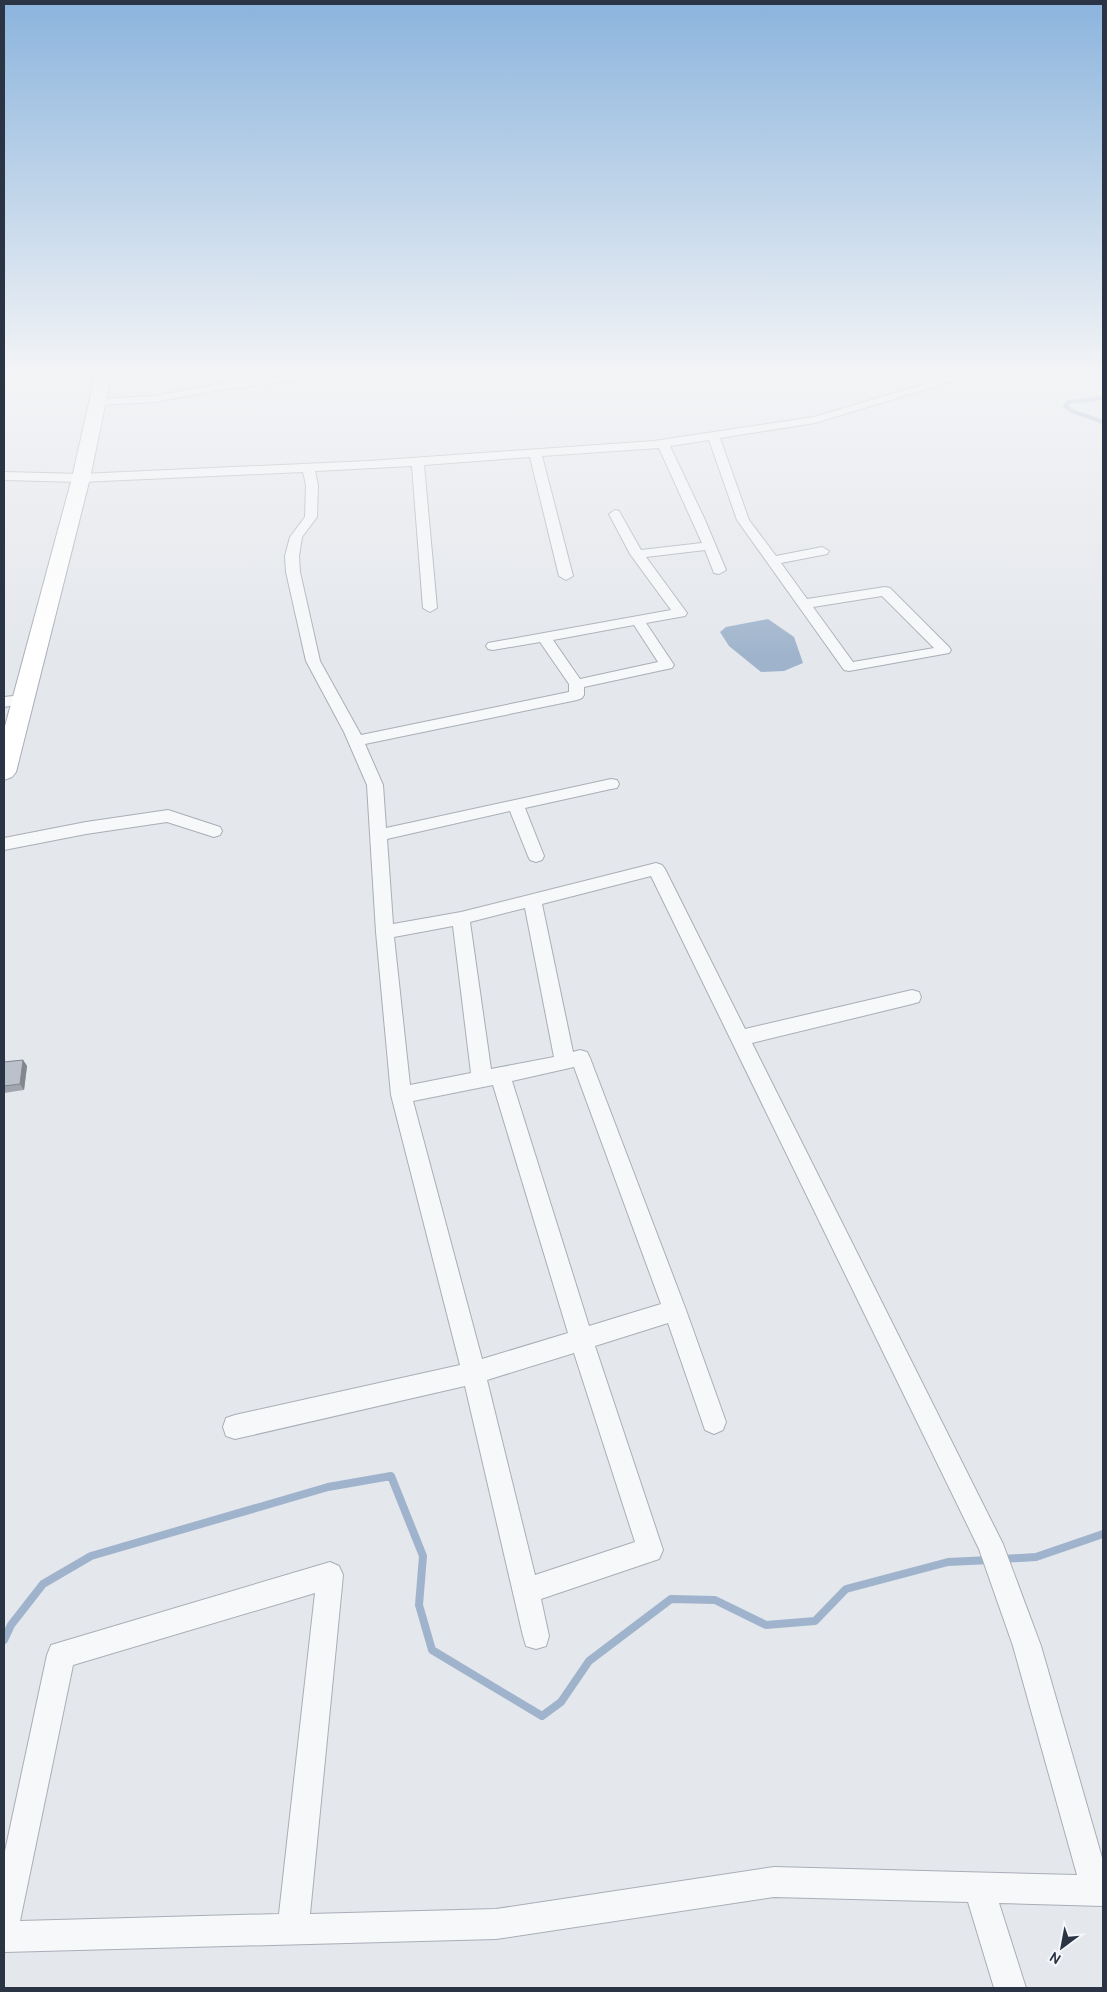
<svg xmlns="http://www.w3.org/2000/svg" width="1107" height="1992" viewBox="0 0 1107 1992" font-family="Cabin,sans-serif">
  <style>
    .water { fill: #9fb4cc }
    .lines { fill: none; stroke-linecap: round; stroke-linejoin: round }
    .stream-far1 { stroke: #9fb4cc; stroke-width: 4 }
    .stream { stroke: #9fb4cc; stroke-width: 8 }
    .minor-casing { stroke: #a9aeb7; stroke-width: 2 }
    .secondary-casing { stroke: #a9aeb7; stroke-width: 2 }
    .minor { fill: #f7f8fa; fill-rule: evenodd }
    .secondary { fill: #fff; fill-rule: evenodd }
    .wall { fill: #a1a5ae }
    .shaded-wall { fill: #83868d }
    .building { fill: #bbc0ca; stroke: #83868d }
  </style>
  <rect width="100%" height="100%" fill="#e4e7ec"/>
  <path class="water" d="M768 619 794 637 803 663 784 671 761 672 729 646 720 632 726 627Z"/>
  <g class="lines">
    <path class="stream-far1" d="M1103 398 1069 402 1065 406 1072 411 1103 422"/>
    <path class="stream" d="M1002 1559 1036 1557 1103 1534
      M4 1640 11 1625 43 1584 91 1556 328 1487 391 1476 423 1556 419 1605 432 1650 542 1716 561 1702 589 1661 671 1599 715 1600 766 1625 815 1621 846 1589 948 1562 990 1560"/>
    <g class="minor-casing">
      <path id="minor" d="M280 376H316L311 379 219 390 155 402 97 405 91 402 97 399 155 396 219 384Z
        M951 376H969L815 423 720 438 749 520 776 556 822 547 829 551 827 554 781 563 807 599 885 587 890 588 949 647 951 650 949 653 849 671 844 670 737 520 709 440 670 446 705 520 726 570 719 574 714 573 705 550 646 557 687 613 685 616 646 623 674 665 672 668 584 687V695L582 698 577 700 365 744 383 785 386 828 611 779 617 780 619 784 617 788 611 789 525 808 544 856 542 860 536 862 530 860 528 856 510 811 387 839 393 924 461 912 656 863 662 865 665 869 745 1029 912 990 919 992 921 997 919 1002 912 1004 752 1043 1003 1544 1041 1646 1103 1861V1906L999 1903 1026 1988H994L968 1902 774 1897 496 1939 4 1952V1856L47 1655 51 1645 330 1562 339 1566 343 1575 310 1914 496 1909 774 1867 1077 1875 1013 1646 979 1549 651 876 542 904 573 1052 580 1050 587 1052 590 1058 686 1310 726 1422 723 1430 714 1434 705 1430 668 1323 595 1346 663 1550 659 1559 541 1599 549 1636 546 1646 536 1649 526 1646 523 1636 465 1386 235 1439 226 1436 223 1427 226 1418 235 1415 460 1365 391 1095 376 932 367 785 344 732 306 661 286 572 285 556 290 537 305 517 306 485 303 472 81 482 4 480V472L81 474 369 461 654 441 814 417ZM659 448 702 543 641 550 619 511 615 510 609 514 630 554 671 610 488 643 486 646 488 649 493 650 540 642 569 684V692L361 735 320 661 300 572 299 556 302 537 317 517 318 485 315 471 412 466 423 608 430 612 437 608 424 465 530 457 559 576 566 580 573 576 542 456ZM882 596 934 648 853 662 813 607ZM634 625 658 662 580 679 553 640ZM525 908 554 1057 491 1069 470 922ZM453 926 471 1073 410 1085 394 937ZM574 1067 661 1304 589 1326 512 1081ZM493 1085 568 1333 482 1359 413 1101ZM574 1353 635 1542 535 1575 487 1380ZM315 1593 279 1914 20 1921 73 1665Z
        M22 695 27 697 29 700 27 703 4 707V697Z
        M168 810 220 827 222 831 220 835 214 837 167 822 86 834 4 850V838L86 822Z"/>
    </g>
    <g class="secondary-casing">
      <path id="secondary" d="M95 376H111L90 478 16 772 12 777 4 780V730L72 478Z"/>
    </g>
    <use href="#minor" class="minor"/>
    <use href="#secondary" class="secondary"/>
  </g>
  <path class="wall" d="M23 1060 27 1066 24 1090 4 1093V1062Z"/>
  <path class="shaded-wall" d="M23 1060 27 1066 24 1090 20 1084Z"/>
  <path class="building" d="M23 1060 20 1084 4 1086V1062Z"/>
  <linearGradient id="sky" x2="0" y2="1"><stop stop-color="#8bb4dd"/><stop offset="0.57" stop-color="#f3f4f6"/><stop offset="1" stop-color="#f3f4f6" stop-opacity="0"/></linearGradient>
  <rect width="1107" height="655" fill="url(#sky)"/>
  <rect width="1107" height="1992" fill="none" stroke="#2b3445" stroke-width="10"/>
  <g transform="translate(1062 1947) rotate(212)" stroke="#f4f6f9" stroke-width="4" paint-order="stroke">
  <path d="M0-4L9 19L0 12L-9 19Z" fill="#2b3445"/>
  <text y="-8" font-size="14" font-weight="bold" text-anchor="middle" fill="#2b3445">N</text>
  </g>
</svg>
